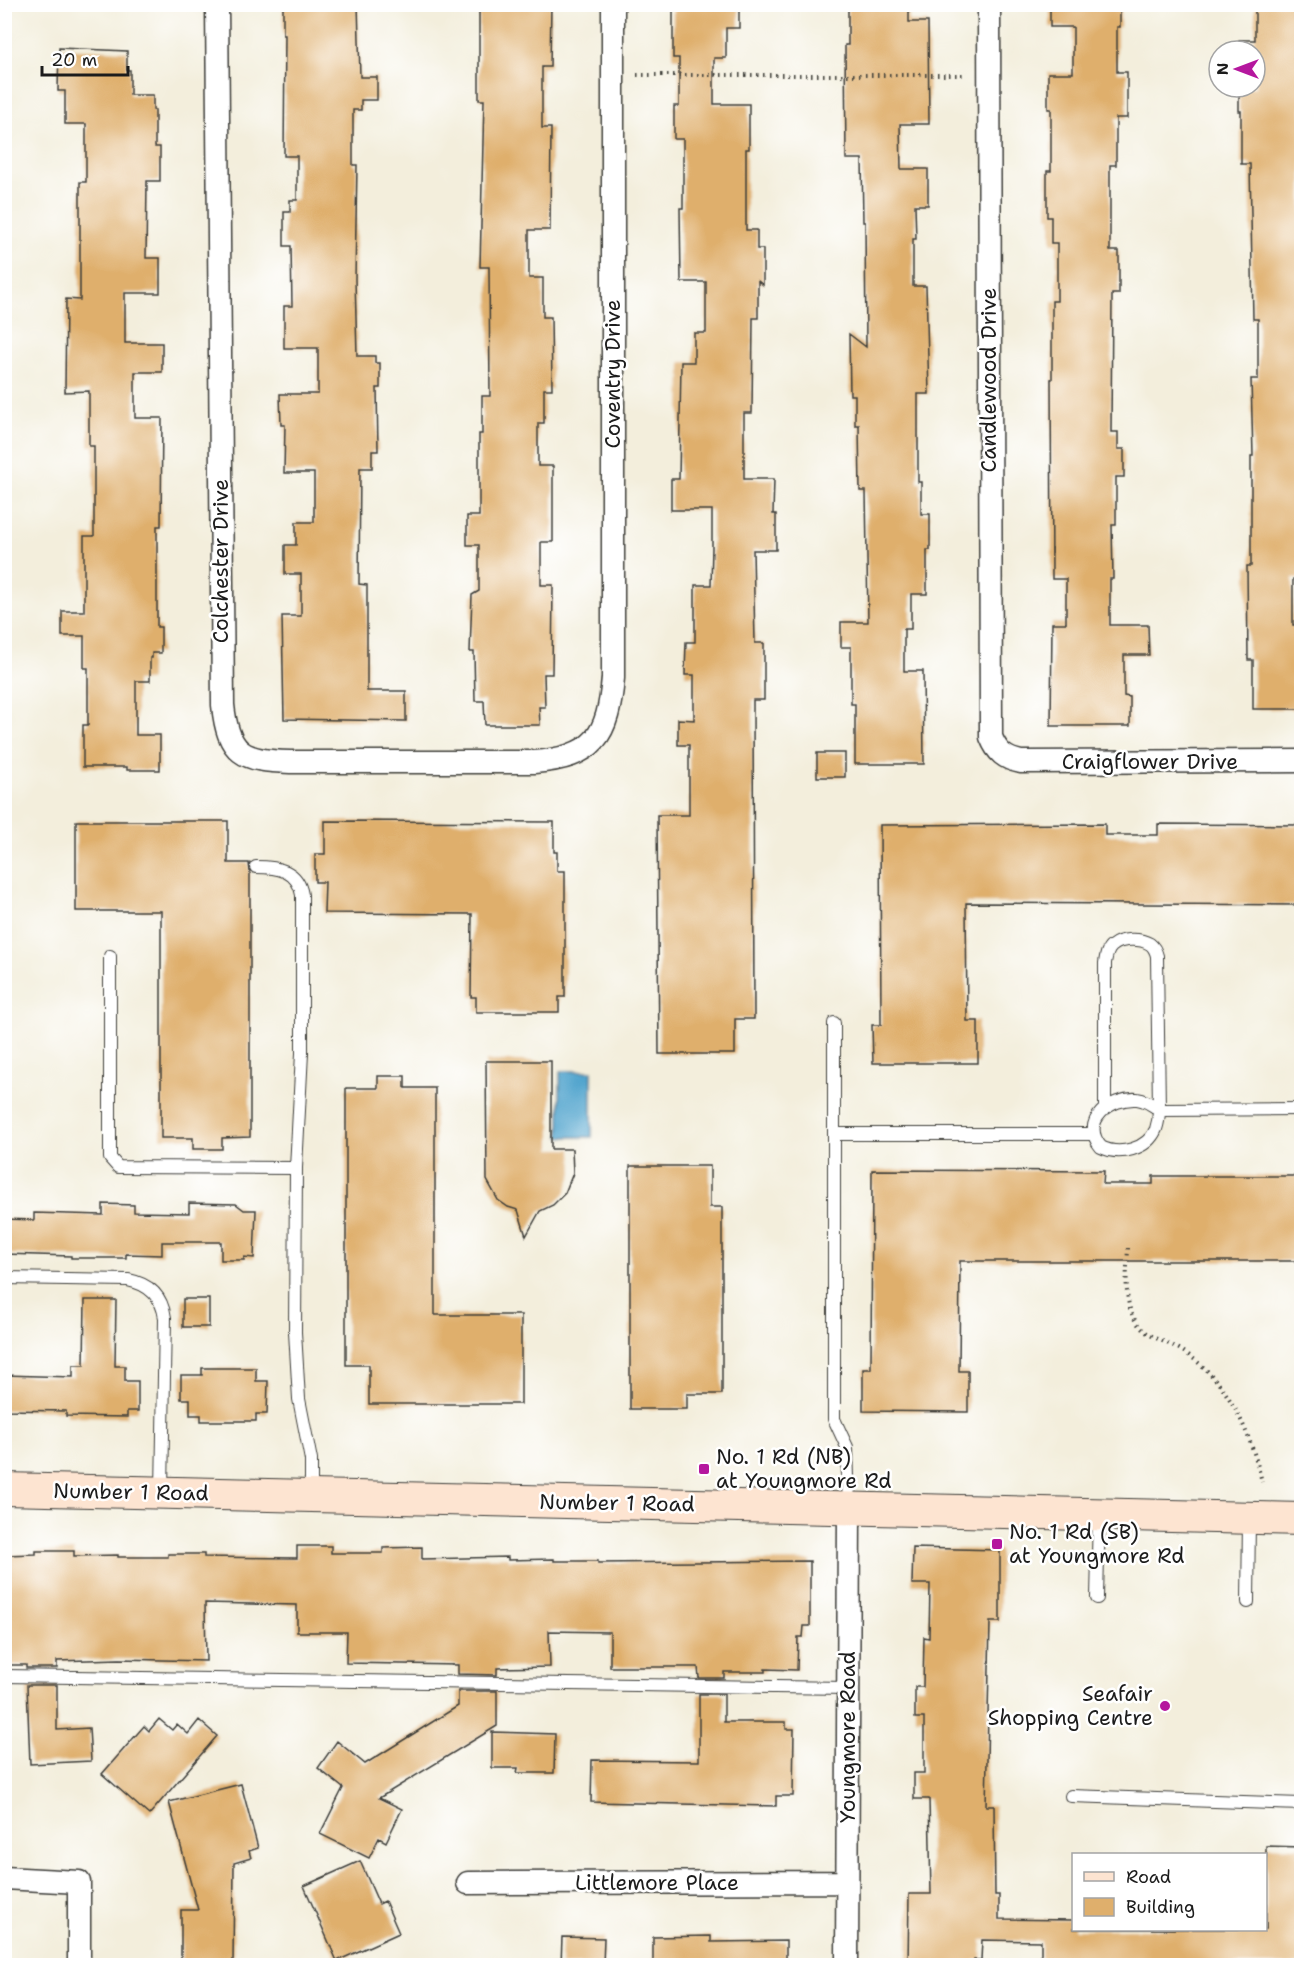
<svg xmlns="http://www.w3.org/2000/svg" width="1306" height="1970" viewBox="0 0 1306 1970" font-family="'Shantell Sans',sans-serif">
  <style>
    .water { fill: #53a5ce; stroke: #386075; stroke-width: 1.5 }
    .building { fill: #dfaf6c }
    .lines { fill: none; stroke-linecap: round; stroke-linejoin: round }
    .lane-casing { stroke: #3c3c39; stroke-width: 14 }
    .street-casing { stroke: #3c3c39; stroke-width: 25 }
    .secondary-casing { stroke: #3c3c39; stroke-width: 34 }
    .path { stroke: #3c3c39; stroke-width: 4; stroke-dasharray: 1.5 4.5; stroke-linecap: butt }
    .lane { stroke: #fff; stroke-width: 12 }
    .street { stroke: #fff; stroke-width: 22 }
    .secondary { stroke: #fde4d1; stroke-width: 32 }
    .poi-dot { fill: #b5179e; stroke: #fff; stroke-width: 2 }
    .labels { text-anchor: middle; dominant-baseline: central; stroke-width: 5; stroke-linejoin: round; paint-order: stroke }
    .street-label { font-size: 21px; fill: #1c1c1c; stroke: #fff }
    .poi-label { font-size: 21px; fill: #1c1c1c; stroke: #fff; text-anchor: start }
  </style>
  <rect width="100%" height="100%" fill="#fff"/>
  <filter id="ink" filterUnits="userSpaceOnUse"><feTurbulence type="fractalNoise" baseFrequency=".0167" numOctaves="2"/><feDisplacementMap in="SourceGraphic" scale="12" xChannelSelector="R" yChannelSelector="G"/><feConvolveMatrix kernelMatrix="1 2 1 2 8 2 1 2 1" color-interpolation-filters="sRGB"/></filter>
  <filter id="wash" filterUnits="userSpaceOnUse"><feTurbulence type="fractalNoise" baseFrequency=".008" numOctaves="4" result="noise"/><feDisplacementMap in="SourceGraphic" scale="24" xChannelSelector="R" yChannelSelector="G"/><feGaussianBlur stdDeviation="1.35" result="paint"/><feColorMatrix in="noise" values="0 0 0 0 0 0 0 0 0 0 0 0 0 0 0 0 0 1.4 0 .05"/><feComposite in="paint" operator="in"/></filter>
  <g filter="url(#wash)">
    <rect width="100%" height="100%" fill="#f3eedc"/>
    <path class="water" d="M560 1071H592V1137H560Z"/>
    <g id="blocks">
      <path class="building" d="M358 4 360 77H377V100H361V110H353V165H357L355 279 357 356H375V363H380V388H377L378 451H372V468H360L359 584 367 585V691H406V721L284 719 282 616H301V574H285V545H296V522H314V473H284L285 425H281L280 394H318V348H284V306H292L291 246H284V212H290V200H297V156H284L285 35H283V5Z
        M479 4H551L550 67H542V128H551L550 230H529V278H543V317H551L552 389H544V423H538V466H553V542H541V585H553L552 674H544L545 707H539L540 725H485L484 701H475L474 652H470L472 595 479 591V545H467V516H479V434H482V396H490L489 267H480L484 100H479Z
        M673 4H739V28H726V58H714V104H749V149H746V230H757V249H763V285L758 281V318H753L752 413H744V479H774L773 514H776V550H753L755 643H764V700H753L754 1019H735V1054H659L657 815H689V745H678V719L694 720V675H685L686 642H695V585H711L712 547V510H671V479H679L681 362H694V333H706V282H681L680 208H683V139H674V106H679V58H673Z
        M848 4H909V22H928L929 124H900L901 169H928V205H915L916 239H913V286H926L929 394H918V482H921V514H930V550H927V594H911V629H904V671H923L924 764H855V704H851V647H841V622H868L866 491H860L859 425H855V395H850L849 334 866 347 865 222H863L862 159H846L845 45H848Z
        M1050 4H1120V27H1117V72H1127V118H1116V165H1110V251H1119V294H1112L1111 432H1118V449H1124V477H1116V525H1112L1113 579H1110V625H1148L1149 655H1124V696L1130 697V726H1051L1052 623H1066V579H1052L1051 379H1052V301H1057V243H1051V217H1047V171H1051V109H1048V73H1073V27H1050Z
        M1255 4H1302V579H1293V625H1302V709H1253V660H1248L1247 566H1251V456H1253L1251 379H1258V319H1253L1250 164H1241V111H1239V87H1255V51H1239V40H1255Z
        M59 48 127 51V70H130V95H153V110H155V147H160V181H147L146 258H160V293H125V343H162V372H135V418H162L161 526H157V627H161V653H152V658H150V681H136V735H160V770H127V767H83V725H88V668H84V636H62V611H84V536H94V446H89V391L65 392 66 299 80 300V182H86V124H65V91H58Z
        M817 753H845V777H817Z
        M76 821H228V863H249L250 872V1137L222 1138V1149H193V1138H161V911H76Z
        M325 821 554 822V852H557V871H565V997H559V1012H476V997H471L472 914 324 913 325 882H315V854H325Z
        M1105 824V835H1158V824L1302 825V905L966 903 967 1021H978V1063H873L872 1025H881L880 825Z
        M486 1061H551V1149H572L573 1173 565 1193 553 1205 540 1211 526 1236 518 1210 508 1207 498 1200 487 1180Z
        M378 1076H405V1088H435V1315H521V1404H369V1365H346V1088H378Z
        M630 1166H710V1207H722V1394H687V1409H630Z
        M872 1170 1104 1171 1103 1184H1153V1176H1302V1261H960L959 1371H968V1412L863 1411V1369H871Z
        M189 1203 236 1204 244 1210H256L254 1258 244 1257V1260H221V1242H162V1255L126 1254V1258H71V1256L4 1254V1219L34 1220V1213L103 1215V1204L134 1205V1212L189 1213Z
        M183 1299H209V1327H183Z
        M85 1300H116L115 1366H125V1381H138V1411H127V1417L66 1416V1411L4 1410V1375L73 1377V1365H84Z
        M202 1368H256V1381H268L267 1414H256V1421H201V1415H190V1399H181V1375H202Z
        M297 1546H331V1553H383V1548L422 1547V1559L508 1557V1560L554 1559V1561H598V1563L810 1561V1626H804L803 1637H798L797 1670 765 1669V1672H724V1678H699L698 1667H610V1632L549 1631 550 1667 497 1668V1675L458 1674V1665L346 1663 347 1632H297V1605L205 1603 206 1661 119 1659 57 1661V1668H26V1665H4V1555L36 1554V1551H74V1556L118 1555V1557H168V1554H204V1557L297 1558Z
        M913 1548 1000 1550V1622H990L986 1806H994L995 1895H999V1919L1074 1920V1929H1266V1846L1302 1847V1965H1041V1941L982 1940 981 1960H974V1965H908L909 1894H931L929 1799H914V1773H924V1718H915V1687H923L924 1637 929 1638 930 1584H912Z
        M27 1685H57V1730L89 1728 91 1761 30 1764Z
        M458 1691H497V1726L379 1798 402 1809 386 1842 379 1838 369 1858 320 1834 343 1788 318 1768 337 1741 365 1764 458 1706Z
        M699 1694H724V1722H786V1729H794L793 1796H776V1806L591 1802 592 1760 699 1761Z
        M159 1719 172 1730 177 1724 188 1734 199 1720 217 1736 149 1815 102 1774 144 1726 149 1731Z
        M492 1732 555 1734 554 1773H517L518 1768H492Z
        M241 1784 258 1848 249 1851 251 1858 234 1863 233 1965H181V1910H198L169 1802Z
        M360 1861 379 1904 385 1901 399 1933 337 1961 304 1886Z
        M711 1936V1942L786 1941V1965H653V1937Z
        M562 1937 604 1938 603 1965H561Z"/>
    </g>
  </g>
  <g filter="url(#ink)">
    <use href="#blocks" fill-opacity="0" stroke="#3c3c39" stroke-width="1.5"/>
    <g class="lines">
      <g class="lane-casing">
        <path id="lane" d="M256 867C278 867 298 870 302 895V1053L296 1168 295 1332 299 1399 311 1460V1495
          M110 956V1158L118 1167 296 1168
          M834 1023V1419L847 1447 849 1508
          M1105 1107V963C1106 956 1107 950 1112 946 1121 938 1140 938 1150 944 1154 947 1156 952 1157 956L1159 1110C1159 1116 1158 1123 1156 1129 1147 1150 1119 1156 1101 1147 1079 1121 1111 1097 1137 1099 1146 1100 1153 1105 1159 1110L1302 1109
          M834 1134H1094
          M4 1278 128 1280C149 1284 162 1296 165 1318L162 1491
          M1097 1598 1099 1515
          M1248 1602 1249 1519
          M4 1676 849 1688
          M1071 1796 1302 1804"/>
      </g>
      <g class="street-casing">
        <path id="street" d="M217 4 223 705C228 754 243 761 290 762H534C595 757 608 736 613 678V4
          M989 4 991 737C997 752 1005 759 1021 762L1302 761
          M4 1878 79 1882V1966
          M468 1883 847 1882
          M847 1966 849 1509"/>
      </g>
      <g class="secondary-casing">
        <path id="secondary" d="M4 1489 1302 1519"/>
      </g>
      <path class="path" d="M637 75H966
        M1128 1248C1127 1271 1123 1300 1135 1320 1145 1338 1168 1341 1184 1352 1229 1381 1250 1432 1262 1482"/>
      <use href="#lane" class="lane"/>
      <use href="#street" class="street"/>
      <use href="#secondary" class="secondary"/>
    </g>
  </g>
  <g class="poi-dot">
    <rect x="698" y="1463" width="12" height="12" rx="3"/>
    <rect x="991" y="1538" width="12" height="12" rx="3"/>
    <circle cx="1165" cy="1706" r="6"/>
  </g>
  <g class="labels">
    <g class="street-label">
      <text transform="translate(613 374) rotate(-90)">Coventry Drive</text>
      <text transform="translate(989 380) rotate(-90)">Candlewood Drive</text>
      <text transform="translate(221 561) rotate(-90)">Colchester Drive</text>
      <text x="1150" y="762">Craigflower Drive</text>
      <text transform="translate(131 1492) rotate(1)">Number 1 Road</text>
      <text transform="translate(617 1503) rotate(1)">Number 1 Road</text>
      <text transform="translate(848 1737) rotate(-90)">Youngmore Road</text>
      <text x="657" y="1883">Littlemore Place</text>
    </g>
    <g class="poi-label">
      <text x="716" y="1457">No. 1 Rd (NB)<tspan x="716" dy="24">at Youngmore Rd</tspan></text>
      <text x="1009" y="1532">No. 1 Rd (SB)<tspan x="1009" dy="24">at Youngmore Rd</tspan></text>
      <text x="1153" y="1694" text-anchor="end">Seafair<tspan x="1153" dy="24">Shopping Centre</tspan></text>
    </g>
  </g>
  <rect width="1306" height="1970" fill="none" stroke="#fff" stroke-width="24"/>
  <rect x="1072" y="1853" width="195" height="78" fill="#ffffff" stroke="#a4a4a4" stroke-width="1.5"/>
  <rect x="1084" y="1872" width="30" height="9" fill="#fde4d1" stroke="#a4a4a4" stroke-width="1.5"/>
  <text x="1126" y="1883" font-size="18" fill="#1c1c1c">Road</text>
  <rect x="1084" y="1898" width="30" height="18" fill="#dfaf6c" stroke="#a4a4a4" stroke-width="1.5"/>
  <text x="1126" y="1913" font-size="18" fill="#1c1c1c">Building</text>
  <g transform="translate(1237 69) rotate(270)"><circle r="28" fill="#ffffff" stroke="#a4a4a4" stroke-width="1.5"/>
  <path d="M0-4.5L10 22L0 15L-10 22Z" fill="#b5179e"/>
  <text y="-9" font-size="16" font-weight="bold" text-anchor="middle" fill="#1c1c1c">N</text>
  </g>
  <path d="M42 66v9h86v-9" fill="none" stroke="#1c1c1c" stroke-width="3"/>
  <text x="51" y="66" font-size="18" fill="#1c1c1c" stroke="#ffffff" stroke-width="4.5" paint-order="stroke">20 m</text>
</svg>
